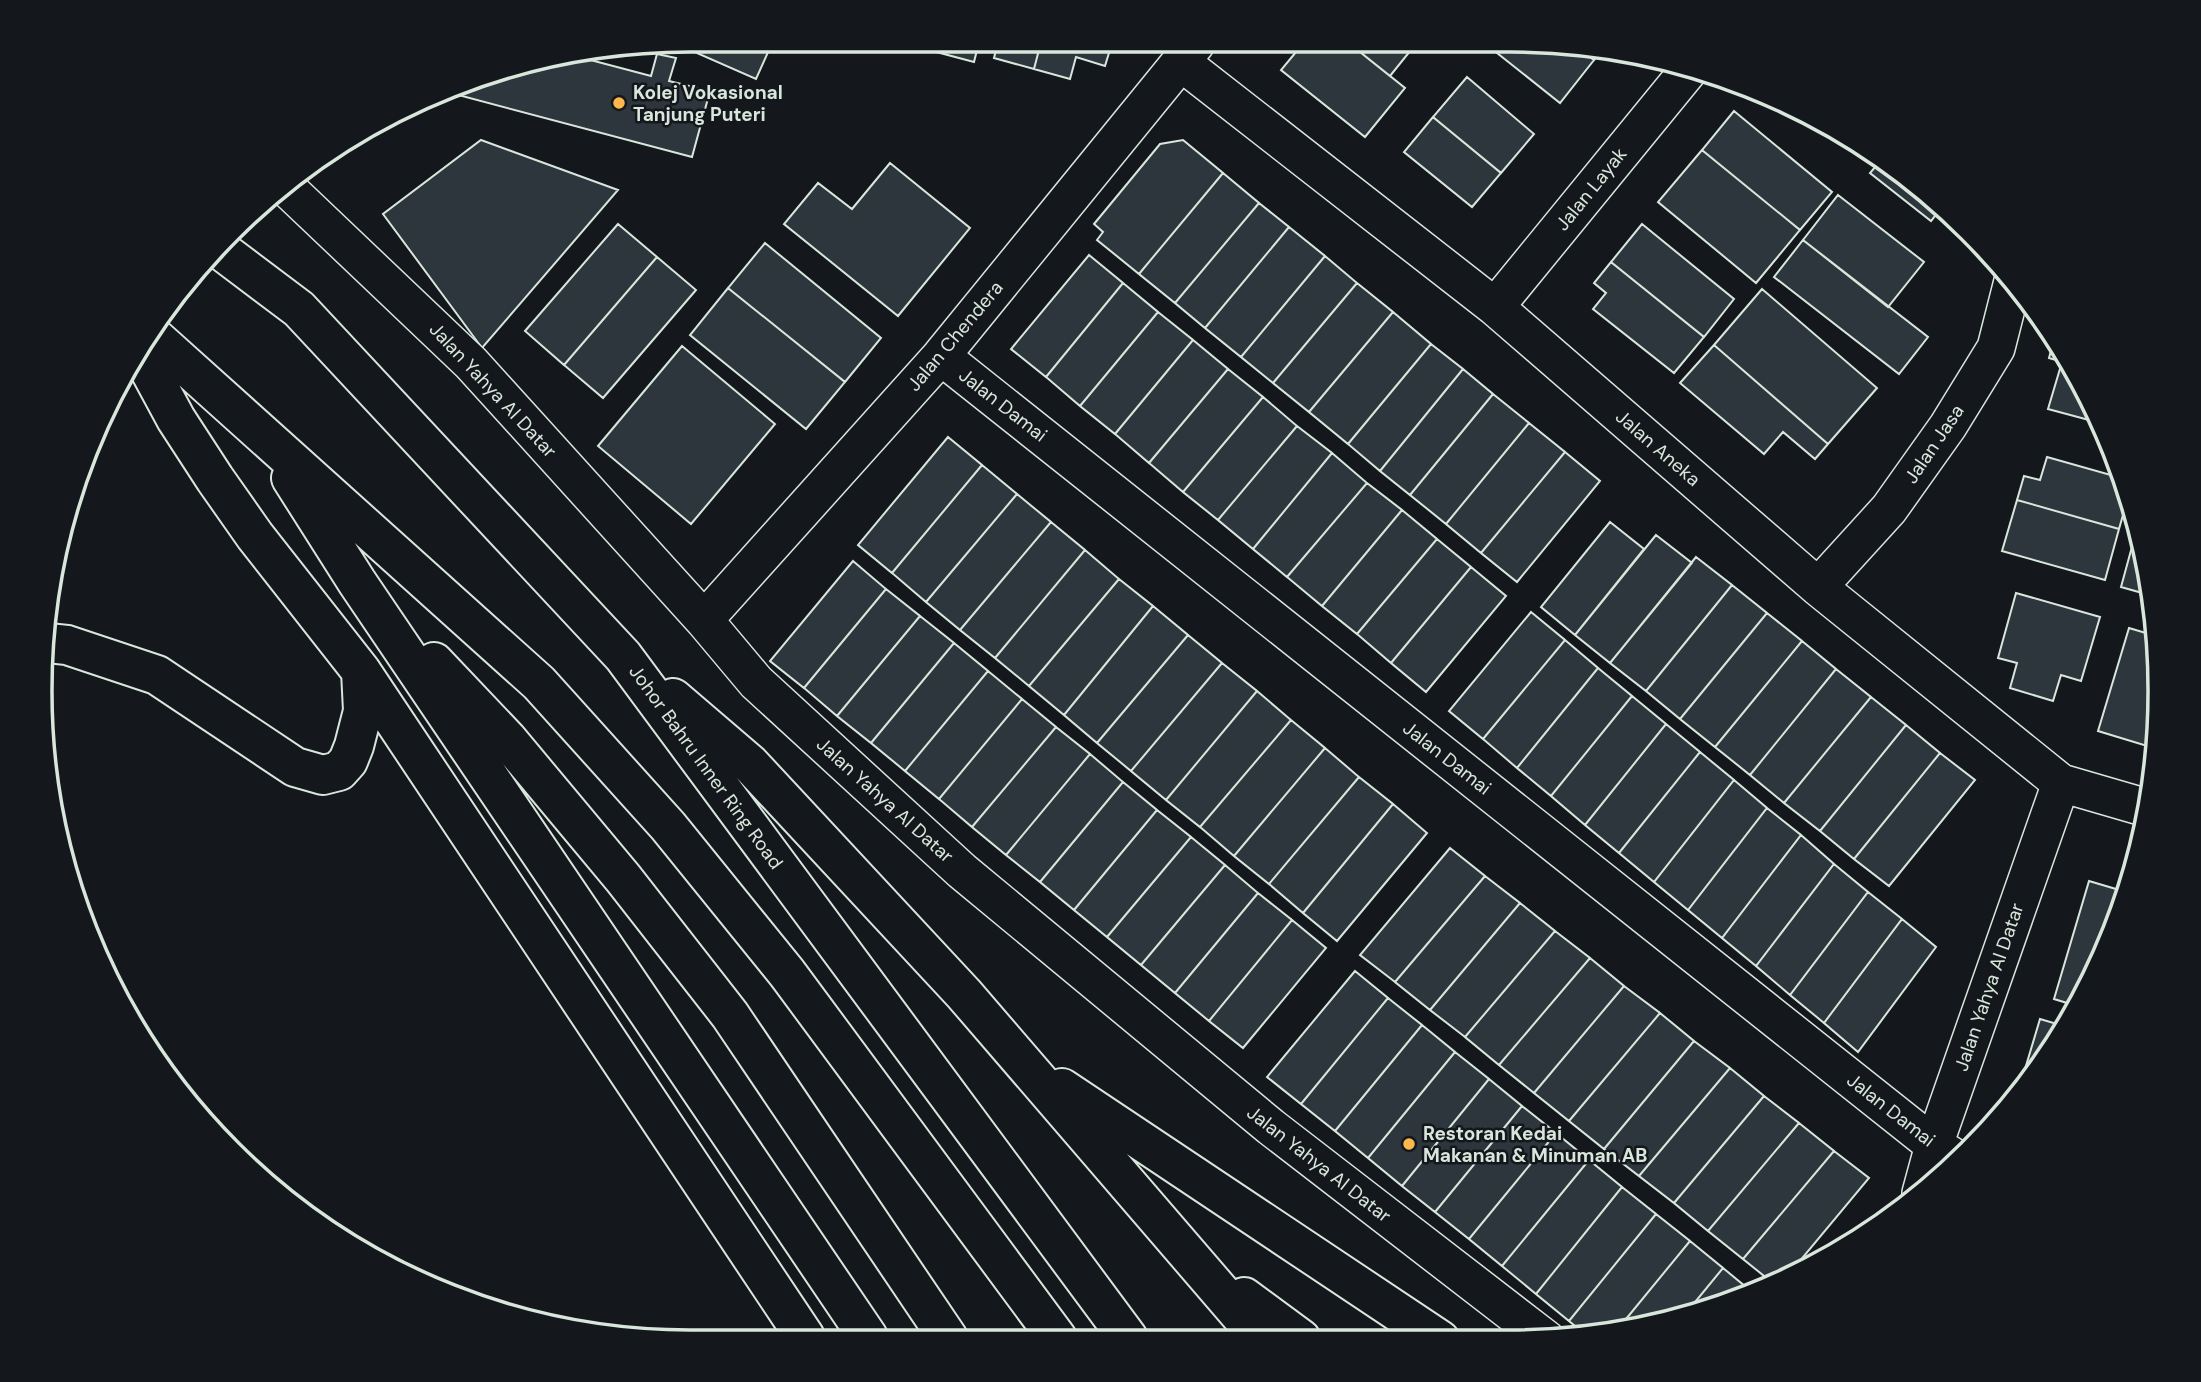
<svg xmlns="http://www.w3.org/2000/svg" width="2201" height="1382" viewBox="0 0 2201 1382" font-family="'DM Sans',sans-serif">
  <style>
    .building { fill: #2c363c; stroke: #d8e6dc; stroke-width: 2 }
    .lines { fill: none; stroke-linecap: round; stroke-linejoin: round }
    .street-casing { stroke: #d8e6dc; stroke-width: 40 }
    .highway-casing { stroke: #d8e6dc; stroke-width: 42 }
    .street { stroke: #14181c; stroke-width: 37 }
    .highway { stroke: #14181c; stroke-width: 38 }
    .poi-dot { fill: #ffb74d; stroke: #14181c; stroke-width: 2.5 }
    .labels { text-anchor: middle; dominant-baseline: central; stroke-width: 5; stroke-linejoin: round; paint-order: stroke }
    .poi-label { font-size: 19px; font-weight: bold; fill: #d8e6dc; stroke: #14181c; text-anchor: start }
    .street-label { font-size: 19px; fill: #d8e6dc; stroke: #14181c }
    .rim { fill: none; stroke: #d8e6dc; stroke-width: 3.5 }
  </style>
  <rect width="100%" height="100%" fill="#14181c"/>
  <path class="building" d="M691 40 773 41 756 79 674 43Z
    M916 42H979L974 62 914 46Z
    M998 42H1041L1034 69 994 58Z
    M1041 42 1112 43 1105 66 1076 57 1070 79 1034 69Z
    M1287 44H1350L1405 88 1365 137 1281 70 1296 52Z
    M1350 44 1415 45 1390 76Z
    M1487 45 1576 46 1594 60 1560 103Z
    M1576 46H1595L1604 48 1594 60Z
    M657 54 676 58 669 81 710 91 692 157 447 92 482 75 583 58 651 76Z
    M1467 77 1534 134 1501 173 1433 117Z
    M1744 86 1759 90 1776 100 1771 106Z
    M1734 111 1832 192 1800 230 1702 150Z
    M1433 117 1501 173 1472 207 1404 152Z
    M1815 122 1869 154 1865 160Z
    M481 140 618 190 482 348 383 214Z
    M1183 140 1223 173 1139 274 1097 240 1103 232 1094 224 1160 144Z
    M1702 150 1800 230 1756 283 1658 202Z
    M1881 160 1906 175 1941 208 1931 221 1870 173Z
    M890 163 970 228 898 316 784 224 818 183 852 209Z
    M1223 173 1259 203 1175 303 1139 274Z
    M1838 195 1924 262 1888 307 1803 240Z
    M1259 203 1289 227 1205 328 1175 303Z
    M618 224 657 257 564 365 525 331Z
    M1642 224 1734 299 1704 337 1611 262Z
    M1289 227 1325 256 1241 357 1205 328Z
    M1803 240 1928 337 1899 374 1774 277Z
    M765 243 881 338 845 382 728 288Z
    M1089 255 1123 283 1046 377 1011 349Z
    M1325 256 1357 283 1273 383 1241 357Z
    M657 257 696 290 603 398 564 365Z
    M1611 262 1704 337 1674 373 1593 309 1606 293 1594 283Z
    M1123 283 1158 312 1080 406 1046 377Z
    M1357 283 1393 312 1309 412 1273 383Z
    M728 288 845 382 806 429 690 335Z
    M1762 289 1877 388 1828 444 1714 345Z
    M1158 312 1193 340 1115 434 1080 406Z
    M1393 312 1431 344 1348 444 1309 412Z
    M2054 339 2073 365 2049 358Z
    M1193 340 1228 369 1149 463 1115 434Z
    M1431 344 1463 369 1380 471 1348 444Z
    M1714 345 1828 444 1815 459 1783 432 1764 454 1680 383Z
    M682 346 775 424 691 524 598 446Z
    M2062 362 2074 366 2100 423 2048 409Z
    M1228 369 1263 397 1183 492 1149 463Z
    M1463 369 1493 394 1410 495 1380 471Z
    M1493 394 1529 423 1446 524 1410 495Z
    M1263 397 1297 426 1218 520 1183 492Z
    M1529 423 1565 452 1481 553 1446 524Z
    M1297 426 1332 453 1253 549 1218 520Z
    M948 437 982 465 892 573 858 545Z
    M1565 452 1600 481 1517 582 1481 553Z
    M1332 453 1367 483 1287 577 1253 549Z
    M2047 457 2125 479 2129 494 2119 529 2017 500 2024 476 2040 480Z
    M982 465 1017 494 926 602 892 573Z
    M1367 483 1402 510 1322 606 1287 577Z
    M1017 494 1051 522 960 630 926 602Z
    M2017 500 2119 529 2105 580 2002 551Z
    M1402 510 1437 539 1357 634 1322 606Z
    M1051 522 1085 550 995 658 960 630Z
    M1610 522 1644 549 1575 635 1541 607Z
    M2136 532H2138L2153 596 2121 587Z
    M1656 535 1692 563 1610 663 1575 635Z
    M1437 539 1471 567 1391 663 1357 634Z
    M1085 550 1119 579 1029 686 995 658Z
    M1696 557 1732 585 1646 691 1610 663Z
    M853 561 886 589 804 688 770 661Z
    M1471 567 1506 596 1426 692 1391 663Z
    M1119 579 1153 606 1064 715 1029 686Z
    M1732 585 1767 613 1680 719 1646 691Z
    M886 589 920 616 837 716 804 688Z
    M2016 593 2100 617 2081 681 2061 675 2053 701 2010 688 2017 663 1998 658Z
    M1153 606 1188 635 1097 743 1064 715Z
    M1531 612 1565 640 1483 739 1449 711Z
    M1767 613 1802 641 1715 747 1680 719Z
    M920 616 954 643 871 743 837 716Z
    M2129 628 2156 636 2159 734 2157 749 2098 731Z
    M1188 635 1222 663 1131 771 1097 743Z
    M1565 640 1598 668 1517 768 1483 739Z
    M1802 641 1836 669 1750 775 1715 747Z
    M954 643 988 671 905 771 871 743Z
    M1222 663 1257 691 1166 800 1131 771Z
    M1598 668 1632 696 1551 796 1517 768Z
    M1836 669 1871 697 1784 803 1750 775Z
    M988 671 1022 699 939 799 905 771Z
    M1257 691 1291 720 1200 827 1166 800Z
    M1632 696 1666 724 1585 825 1551 796Z
    M1871 697 1906 725 1820 831 1784 803Z
    M1022 699 1056 727 972 827 939 799Z
    M1291 720 1325 748 1234 856 1200 827Z
    M1666 724 1700 752 1619 853 1585 825Z
    M1906 725 1940 753 1854 859 1820 831Z
    M1056 727 1090 754 1006 855 972 827Z
    M1325 748 1359 777 1269 884 1234 856Z
    M1700 752 1734 780 1654 882 1619 853Z
    M1940 753 1975 780 1889 886 1854 859Z
    M1090 754 1123 782 1040 882 1006 855Z
    M1359 777 1393 804 1303 913 1269 884Z
    M1734 780 1767 808 1688 910 1654 882Z
    M1123 782 1157 810 1074 910 1040 882Z
    M1393 804 1427 833 1337 941 1303 913Z
    M1767 808 1801 835 1722 938 1688 910Z
    M1157 810 1191 837 1107 937 1074 910Z
    M1801 835 1834 864 1756 966 1722 938Z
    M1191 837 1225 865 1141 965 1107 937Z
    M1450 848 1485 876 1395 982 1360 955Z
    M1834 864 1868 892 1790 995 1756 966Z
    M1225 865 1258 893 1175 993 1141 965Z
    M1485 876 1520 903 1430 1010 1395 982Z
    M2089 881 2126 892 2093 979 2077 1006 2054 999Z
    M1868 892 1902 919 1824 1023 1790 995Z
    M1258 893 1292 920 1209 1021 1175 993Z
    M1520 903 1555 931 1465 1037 1430 1010Z
    M1902 919 1936 947 1858 1052 1824 1023Z
    M1292 920 1326 948 1243 1048 1209 1021Z
    M1555 931 1590 958 1499 1065 1465 1037Z
    M1590 958 1624 986 1534 1093 1499 1065Z
    M1355 971 1388 998 1301 1104 1267 1077Z
    M1624 986 1660 1013 1569 1121 1534 1093Z
    M1388 998 1422 1025 1335 1131 1301 1104Z
    M1660 1013 1694 1041 1604 1149 1569 1121Z
    M2040 1019 2064 1026 2026 1087 2017 1096Z
    M1422 1025 1455 1052 1368 1158 1335 1131Z
    M1694 1041 1730 1068 1639 1176 1604 1149Z
    M1455 1052 1489 1079 1402 1186 1368 1158Z
    M1730 1068 1764 1096 1674 1203 1639 1176Z
    M1489 1079 1522 1106 1435 1212 1402 1186Z
    M1764 1096 1799 1123 1708 1231 1674 1203Z
    M1522 1106 1556 1133 1469 1239 1435 1212Z
    M1799 1123 1834 1151 1743 1259 1708 1231Z
    M1556 1133 1589 1160 1502 1266 1469 1239Z
    M1834 1151 1869 1178 1784 1280 1774 1284 1743 1259Z
    M1589 1160 1622 1187 1536 1294 1502 1266Z
    M1622 1187 1656 1214 1569 1321 1536 1294Z
    M1656 1214 1690 1241 1617 1330 1586 1335 1569 1321Z
    M1690 1241 1723 1268 1682 1318 1617 1330Z
    M1723 1268 1752 1292 1682 1318Z"/>
  <g class="lines">
    <g class="street-casing">
      <path id="street" d="M1181 62 1495 307 1818 587 2061 783 2147 808
        M288 189 471 363 704 620 756 682 962 871 1271 1127 1547 1340
        M1495 307 1688 71
        M941 356 1934 1145 1955 1158
        M1818 587 1889 509 1948 426 1996 348 2013 281
        M704 620 941 356 1196 43
        M1921 1193 1934 1145 2061 783"/>
    </g>
    <g class="highway-casing">
      <path id="highway" d="M222 251 299 309 623 656 1128 1338
        M153 336 539 683 668 826 787 973 1057 1338
        M142 356 176 419 215 479 255 536 361 671 805 1337
        M291 478 357 582 868 1337
        M48 643 67 645 157 675 295 767 323 775 339 771 348 761 354 746 363 711 361 671
        M434 662 507 739 623 878 730 1015 948 1338
        M673 698 750 764 964 994 1261 1339
        M1062 1088 1440 1340
        M1934 1145 1939 1174
        M1244 1297 1301 1339"/>
    </g>
    <use href="#street" class="street"/>
    <use href="#highway" class="highway"/>
  </g>
  <g class="poi-dot">
    <circle cx="619" cy="103" r="7"/>
    <circle cx="1409" cy="1144" r="7"/>
  </g>
  <g class="labels">
    <g class="poi-label">
      <text x="633" y="92">Kolej Vokasional<tspan x="633" dy="22">Tanjung Puteri</tspan></text>
      <text x="1423" y="1133">Restoran Kedai<tspan x="1423" dy="22">Makanan &amp; Minuman AB</tspan></text>
    </g>
    <g class="street-label">
      <text transform="translate(1591 189) rotate(-51)">Jalan Layak</text>
      <text transform="translate(955 336) rotate(-50)">Jalan Chendera</text>
      <text transform="translate(493 390) rotate(47)">Jalan Yahya Al Datar</text>
      <text transform="translate(1003 405) rotate(38)">Jalan Damai</text>
      <text transform="translate(1934 444) rotate(-56)">Jalan Jasa</text>
      <text transform="translate(1658 448) rotate(41)">Jalan Aneka</text>
      <text transform="translate(1447 758) rotate(38)">Jalan Damai</text>
      <text transform="translate(706 767) rotate(54)">Johor Bahru Inner Ring Road</text>
      <text transform="translate(885 800) rotate(42)">Jalan Yahya Al Datar</text>
      <text transform="translate(1989 987) rotate(-71)">Jalan Yahya Al Datar</text>
      <text transform="translate(1891 1110) rotate(38)">Jalan Damai</text>
      <text transform="translate(1319 1164) rotate(38)">Jalan Yahya Al Datar</text>
    </g>
  </g>
  <path d="M0 0H2201V1382H0ZM690 52H1510A638 638 0 0 1 2148 690V692A638 638 0 0 1 1510 1330H690A638 638 0 0 1 52 692V690A638 638 0 0 1 690 52Z" fill="#14181c" fill-rule="evenodd"/>
  <path class="rim" d="M690 52H1510A638 638 0 0 1 2148 690V692A638 638 0 0 1 1510 1330H690A638 638 0 0 1 52 692V690A638 638 0 0 1 690 52Z"/>
</svg>
